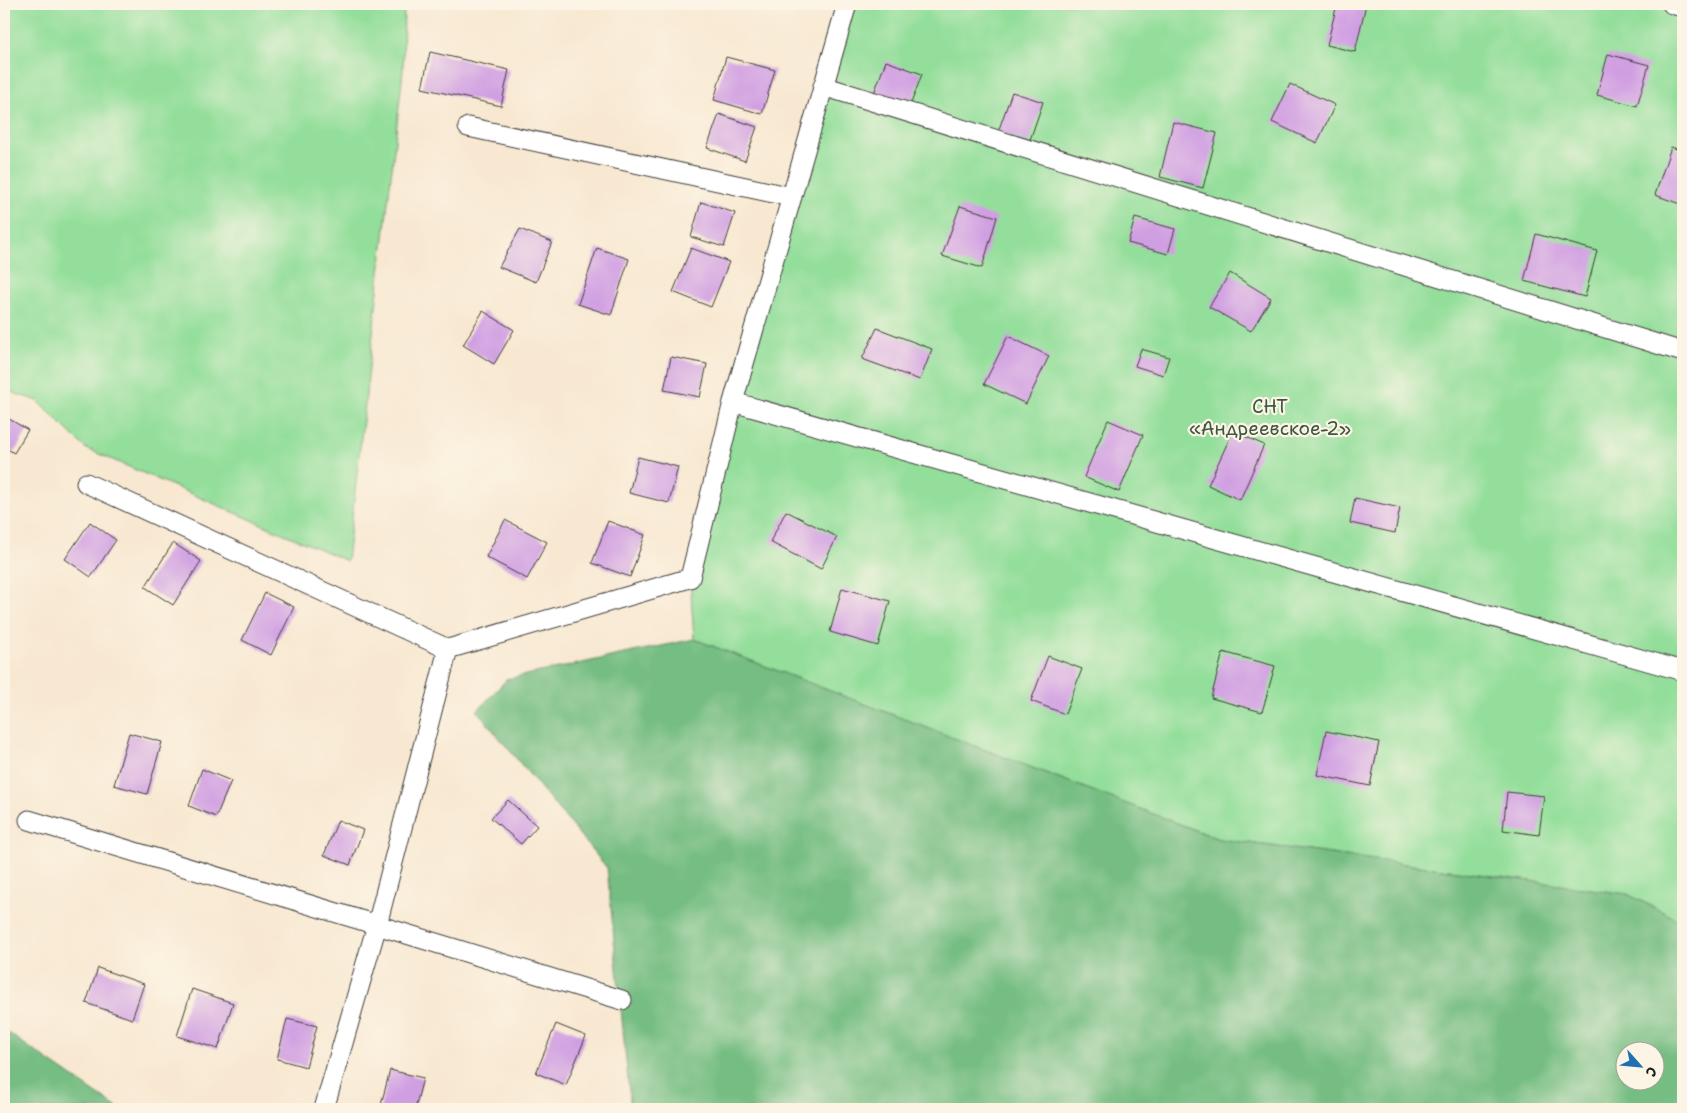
<svg xmlns="http://www.w3.org/2000/svg" width="1687" height="1113" viewBox="0 0 1687 1113" font-family="'Shantell Sans',sans-serif">
  <style>
    .green { fill: #92de9a; stroke: #577d5b }
    .forest { fill: #75bd82; stroke: #486c4f; fill-rule: evenodd }
    .building { fill: #d09fe2 }
    .lines { fill: none; stroke-linecap: round; stroke-linejoin: round }
    .lane-casing { stroke: #3d3b37; stroke-width: 21 }
    .lane { stroke: #fff; stroke-width: 19 }
    .labels { text-anchor: middle; dominant-baseline: central; stroke-width: 4.5; stroke-linejoin: round; paint-order: stroke }
    .park-label { font-size: 19px; fill: #3f5642; stroke: #fcf5e5 }
  </style>
  <rect width="100%" height="100%" fill="#fcf5e5"/>
  <filter id="ink" filterUnits="userSpaceOnUse"><feTurbulence type="fractalNoise" baseFrequency=".02" numOctaves="2"/><feDisplacementMap in="SourceGraphic" scale="10" xChannelSelector="R" yChannelSelector="G"/><feConvolveMatrix kernelMatrix="1 2 1 2 8 2 1 2 1" color-interpolation-filters="sRGB"/></filter>
  <filter id="wash" filterUnits="userSpaceOnUse"><feTurbulence type="fractalNoise" baseFrequency=".0096" numOctaves="4" result="noise"/><feDisplacementMap in="SourceGraphic" scale="20" xChannelSelector="R" yChannelSelector="G"/><feGaussianBlur stdDeviation="1.12" result="paint"/><feColorMatrix in="noise" values="0 0 0 0 0 0 0 0 0 0 0 0 0 0 0 0 0 1.4 0 .05"/><feComposite in="paint" operator="in"/></filter>
  <g filter="url(#wash)">
    <rect width="100%" height="100%" fill="#f8e8d1"/>
    <path class="green" d="M4 4H404L403 71 347 561 85 448 38 401 4 390Z
      M847 4H1683V922L1627 894 1219 839 694 639 690 578Z"/>
    <path class="forest" d="M694 639 1219 839 1627 894 1683 922V1109H629L630 1101 607 868 477 711 507 679ZM1624 1050H1654V1080H1624Z
      M4 1030 119 1109H4Z"/>
    <g id="blocks">
      <path class="building" d="M1337 4H1366L1355 52 1327 45Z
        M430 52 509 70 501 106 422 88Z
        M1608 54 1649 65 1637 106 1597 95Z
        M726 57 775 70 762 114 714 100Z
        M886 61 922 74 910 106 874 93Z
        M1290 84 1335 105 1317 143 1272 122Z
        M1012 92 1043 102 1029 143 998 132Z
        M719 114 757 127 745 161 707 148Z
        M1173 122 1217 133 1203 188 1160 177Z
        M1671 147 1683 151V205L1655 195Z
        M701 202 735 213 724 247 691 237Z
        M960 206 997 217 982 268 942 256Z
        M1135 218 1175 229 1168 254 1128 243Z
        M520 229 552 242 536 282 499 267Z
        M1536 234 1597 251 1585 297 1524 281Z
        M597 248 629 259 611 315 578 304Z
        M691 248 729 262 711 307 673 292Z
        M1230 273 1271 298 1251 331 1209 307Z
        M483 311 514 330 494 364 463 345Z
        M877 328 932 349 920 380 862 359Z
        M1008 336 1049 356 1026 404 984 384Z
        M1141 349 1169 357 1163 375 1135 366Z
        M671 357 707 364 700 397 664 390Z
        M4 416 28 430 14 453 4 447Z
        M1108 420 1143 435 1119 492 1084 477Z
        M1233 431 1264 445 1240 500 1208 485Z
        M638 457 678 467 669 503 629 493Z
        M1355 498 1400 508 1395 533 1350 523Z
        M786 511 837 537 821 569 770 542Z
        M505 520 547 542 527 579 486 557Z
        M608 521 645 535 630 577 592 563Z
        M90 522 116 540 91 577 65 559Z
        M173 543 201 561 173 605 145 587Z
        M842 588 890 601 878 646 830 632Z
        M265 593 294 607 271 655 242 640Z
        M1223 652 1275 666 1262 712 1211 698Z
        M1048 656 1082 669 1065 714 1031 701Z
        M1326 731 1379 742 1370 786 1317 775Z
        M129 733 162 742 147 794 114 785Z
        M202 769 231 781 216 817 189 806Z
        M1507 792 1544 796 1539 835 1503 830Z
        M508 800 537 826 521 844 491 818Z
        M338 820 363 830 350 865 324 855Z
        M98 968 144 984 132 1019 86 1003Z
        M192 989 233 1003 218 1049 177 1036Z
        M287 1019 317 1026 306 1067 277 1059Z
        M556 1024 586 1036 566 1085 536 1073Z
        M390 1070 423 1078 415 1109H380Z"/>
    </g>
  </g>
  <g filter="url(#ink)">
    <use href="#blocks" fill-opacity="0" stroke="#3d3b37" stroke-width="1"/>
    <g class="lines">
      <g class="lane-casing">
        <path id="lane" d="M1672 4 1683 7
          M823 86 1683 352
          M468 127 792 197
          M733 402 1683 671
          M86 483 448 649 690 578 733 402 847 4
          M29 820 377 925 448 649
          M324 1109 377 925 622 1000"/>
      </g>
      <use href="#lane" class="lane"/>
    </g>
  </g>
  <g class="labels">
    <g class="park-label">
      <text x="1270" y="406">СНТ<tspan x="1270" dy="22">«Андреевское-2»</tspan></text>
    </g>
  </g>
  <rect width="1687" height="1113" fill="none" stroke="#fcf5e5" stroke-width="20"/>
  <g transform="translate(1640 1066) rotate(117)"><circle r="24" fill="#fcf5e5" stroke="#a29e95"/>
  <path d="M0-4L9 19L0 12L-9 19Z" fill="#1f6fb2"/>
  <text y="-8" font-size="14" font-weight="bold" text-anchor="middle" fill="#1c1c1c">С</text>
  </g>
</svg>
